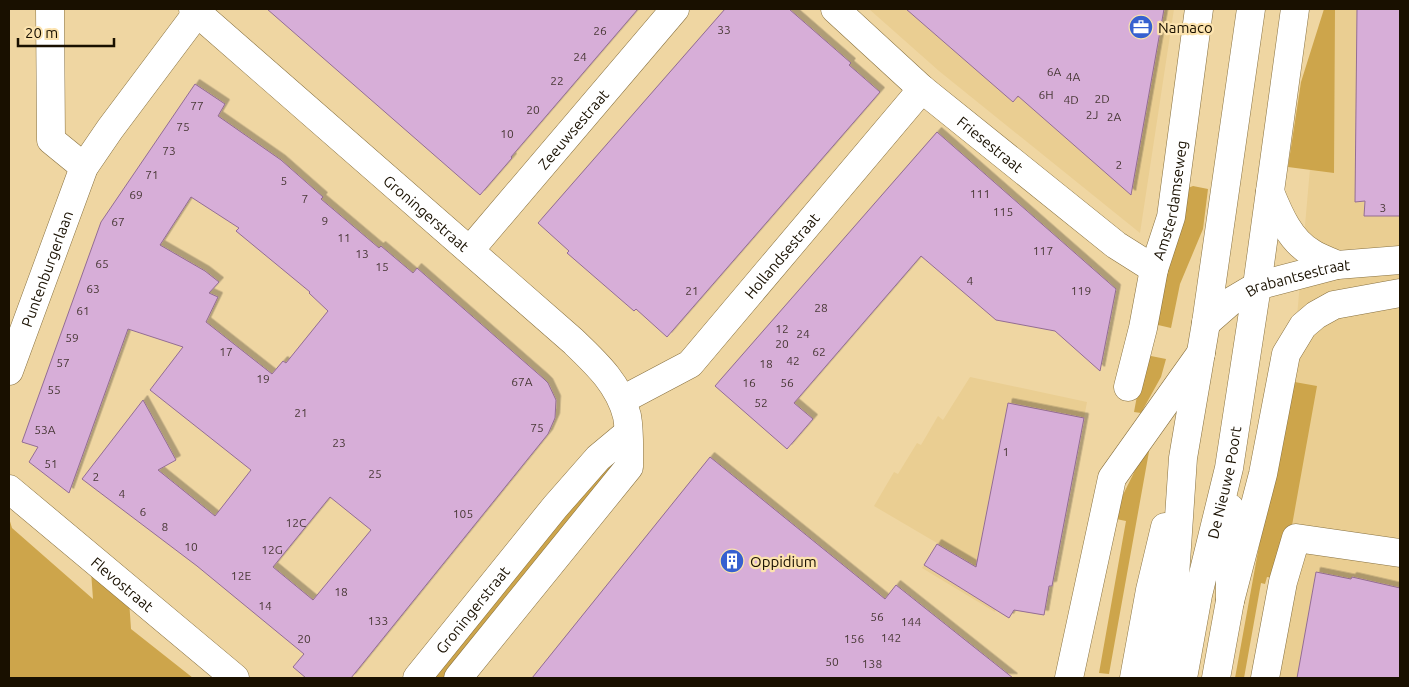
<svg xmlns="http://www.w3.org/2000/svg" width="1409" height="687" viewBox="0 0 1409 687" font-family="Ubuntu,sans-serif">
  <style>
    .built { fill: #eace92 }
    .green { fill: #cda54b }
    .building { fill: #d7aed8; stroke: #936d94; fill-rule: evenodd; filter: url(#shadow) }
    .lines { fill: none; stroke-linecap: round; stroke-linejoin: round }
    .minor-casing { stroke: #887140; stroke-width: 29 }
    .tertiary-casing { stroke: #887140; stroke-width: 29 }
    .secondary-casing { stroke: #887140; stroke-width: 29 }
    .minor { stroke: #fff; stroke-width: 28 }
    .tertiary { stroke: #fff; stroke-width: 28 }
    .secondary { stroke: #fff; stroke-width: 28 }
    .labels { text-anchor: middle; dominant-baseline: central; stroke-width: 4.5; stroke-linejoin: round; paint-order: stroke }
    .number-label { font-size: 12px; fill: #483836 }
    .poi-label { font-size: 15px; fill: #191000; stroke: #fce3ae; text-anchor: start }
    .street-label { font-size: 15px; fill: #191000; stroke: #fce3ae }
  </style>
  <defs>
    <filter id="shadow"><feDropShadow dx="4.5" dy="-4.5" stdDeviation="0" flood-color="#0004"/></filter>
  </defs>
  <rect width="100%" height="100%" fill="#efd6a2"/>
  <path class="built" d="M869 9H1174L1140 233 939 71Z
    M1324 9H1400V678H1262L1291 385Z
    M970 377 1087 402 1052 586H1049L1044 615 1015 610 1009 618 996 610 995 612 922 568 937 543 874 506 894 472 898 474 917 443 921 445 938 416 943 420Z"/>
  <path class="green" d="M1324 9H1335L1334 173 1288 167 1301 82Z
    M1193 186 1208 189 1203 229 1180 284 1171 328 1158 325 1157 286 1188 188Z
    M1151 356 1166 359 1161 377 1141 413 1134 412 1143 364 1148 357Z
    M1289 381 1317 386 1291 531 1274 578 1267 577 1265 584 1261 583 1244 678H1235Z
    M1148 444 1150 446 1109 674 1099 673 1126 521 1116 519 1117 507Z
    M619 459 462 659 444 678H427L612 460Z
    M9 518 12 528 93 599 91 571 129 600 131 629 193 678H9Z"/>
  <path class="building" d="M267 9H638L511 157 512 158 480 195Z
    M725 9H789L851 63 849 65 880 92 667 337 636 309 634 311 567 253 569 251 538 223Z
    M906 9H1164L1131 195 1018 96 1013 102Z
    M1357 9H1400V216H1364L1365 201 1355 202Z
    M195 84 225 104 218 116 281 160 323 197 321 199 379 248 381 246 413 273 417 268 544 379 548 383 556 400 555 418 548 434 351 678H306L293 667 304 654 197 566 82 479 143 400 176 460 158 470 215 516 251 470 150 390 183 347 128 329 69 493 29 462 38 447 22 442 101 222ZM191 197 239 228 236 231 310 292 309 293 328 311 286 363 283 361 272 374 206 322 218 297 209 293 219 282 205 271 160 245ZM330 497 371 530 313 600 273 567Z
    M937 132 1116 289 1100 371 1055 331 996 320 921 256 794 403 813 419 787 449 715 386Z
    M1008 403 1084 418 1052 586H1049L1044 615 1014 610 1009 618 924 565 937 544 976 567Z
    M710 457 885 599 896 585 1013 678H532Z
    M1316 572 1351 579 1352 577 1400 588V678H1297Z"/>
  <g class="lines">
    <g class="minor-casing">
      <g id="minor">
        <path d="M50 9 51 140 84 167"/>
        <path id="s1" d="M835 9 922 89 1116 245 1154 269"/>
        <path id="s2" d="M470 250 675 9"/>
        <path id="s3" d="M9 371 84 167 110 129 200 9"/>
        <path id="s4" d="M1128 387 1143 328 1154 269 1171 217 1199 9"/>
        <path id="s5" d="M622 400 690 364 922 89"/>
        <path id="s6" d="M9 489 235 678"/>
        <path d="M1069 678 1112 478 1201 353"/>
        <path d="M1265 678 1283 582 1296 538 1400 553"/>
      </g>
    </g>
    <g class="tertiary-casing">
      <g id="tertiary">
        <path id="s7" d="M193 9 573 341C596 363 619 384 627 416 630 432 629 451 629 467L458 678"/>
        <path id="s8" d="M1206 323 1230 302 1257 286 1337 265 1400 260"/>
        <path id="s9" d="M417 678 555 507 598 458 628 433"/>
        <path d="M1216 678 1230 601 1263 474 1286 354 1303 326 1316 315 1334 305 1400 293"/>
      </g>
    </g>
    <g class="secondary-casing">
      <g id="secondary">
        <path d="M1270 192C1279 214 1290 241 1312 253 1320 258 1329 261 1337 265"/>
        <path d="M1230 508V601"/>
        <path d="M1134 678 1150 590 1165 527"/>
        <path d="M1158 678 1174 591 1183 458 1206 323 1251 9"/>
        <path id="s10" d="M1183 678 1198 595 1229 468 1257 286 1295 9"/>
      </g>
    </g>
    <use href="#minor" class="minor"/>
    <use href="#tertiary" class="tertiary"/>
    <use href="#secondary" class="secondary"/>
  </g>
  <defs>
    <g id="office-disc" transform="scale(1.25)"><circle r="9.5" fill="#3660d0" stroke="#fce3ae"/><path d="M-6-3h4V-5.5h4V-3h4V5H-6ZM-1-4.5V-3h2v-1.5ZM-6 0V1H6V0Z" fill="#fff"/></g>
    <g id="building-disc" transform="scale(1.25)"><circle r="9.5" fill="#3660d0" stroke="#fce3ae"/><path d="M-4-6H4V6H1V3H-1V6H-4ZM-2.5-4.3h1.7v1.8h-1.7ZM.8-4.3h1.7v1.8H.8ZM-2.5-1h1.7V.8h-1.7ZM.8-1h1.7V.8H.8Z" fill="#fff"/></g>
  </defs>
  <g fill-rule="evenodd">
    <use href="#office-disc" x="1141" y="27"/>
    <use href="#building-disc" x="732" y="561"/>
  </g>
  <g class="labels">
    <g class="number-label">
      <text x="724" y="29">33</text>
      <text x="600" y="30">26</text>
      <text x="580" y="56">24</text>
      <text x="1054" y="71">6A</text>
      <text x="1073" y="76">4A</text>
      <text x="557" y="80">22</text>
      <text x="1046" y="94">6H</text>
      <text x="1102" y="98">2D</text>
      <text x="1071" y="99">4D</text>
      <text x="197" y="105">77</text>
      <text x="533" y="109">20</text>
      <text x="1092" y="114">2J</text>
      <text x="1114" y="116">2A</text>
      <text x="183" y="126">75</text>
      <text x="507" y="133">10</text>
      <text x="169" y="150">73</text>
      <text x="1119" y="164">2</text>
      <text x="152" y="174">71</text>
      <text x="284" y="180">5</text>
      <text x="980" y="193">111</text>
      <text x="136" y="194">69</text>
      <text x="305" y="198">7</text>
      <text x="1383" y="207">3</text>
      <text x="1003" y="211">115</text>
      <text x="325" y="220">9</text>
      <text x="118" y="221">67</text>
      <text x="344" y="237">11</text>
      <text x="1043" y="250">117</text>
      <text x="362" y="253">13</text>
      <text x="102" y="263">65</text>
      <text x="382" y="266">15</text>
      <text x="970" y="280">4</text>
      <text x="93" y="288">63</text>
      <text x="692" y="290">21</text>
      <text x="1081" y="290">119</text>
      <text x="821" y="307">28</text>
      <text x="83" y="310">61</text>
      <text x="782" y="328">12</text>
      <text x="803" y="333">24</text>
      <text x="72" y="337">59</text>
      <text x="782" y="343">20</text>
      <text x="226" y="351">17</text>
      <text x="819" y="351">62</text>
      <text x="793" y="360">42</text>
      <text x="63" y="362">57</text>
      <text x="766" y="363">18</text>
      <text x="263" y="378">19</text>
      <text x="522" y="381">67A</text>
      <text x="749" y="382">16</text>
      <text x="787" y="382">56</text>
      <text x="54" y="389">55</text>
      <text x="761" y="402">52</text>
      <text x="301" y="412">21</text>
      <text x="537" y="427">75</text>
      <text x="45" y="429">53A</text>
      <text x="339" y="442">23</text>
      <text x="1006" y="451">1</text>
      <text x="51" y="463">51</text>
      <text x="375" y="473">25</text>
      <text x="96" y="476">2</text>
      <text x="122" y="493">4</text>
      <text x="143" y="511">6</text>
      <text x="463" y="513">105</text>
      <text x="296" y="522">12C</text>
      <text x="165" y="526">8</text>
      <text x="191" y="546">10</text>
      <text x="272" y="549">12G</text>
      <text x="241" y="575">12E</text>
      <text x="341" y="591">18</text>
      <text x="265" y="605">14</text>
      <text x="877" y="616">56</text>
      <text x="378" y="620">133</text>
      <text x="911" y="621">144</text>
      <text x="891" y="637">142</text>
      <text x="304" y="638">20</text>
      <text x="854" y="638">156</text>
      <text x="832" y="661">50</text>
      <text x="872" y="663">138</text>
    </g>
    <g class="poi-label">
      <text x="1158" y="27">Namaco</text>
      <text x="750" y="561">Oppidium</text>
    </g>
    <g class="street-label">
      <text stroke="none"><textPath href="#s2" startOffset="159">Zeeuwsestraat</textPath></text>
      <text stroke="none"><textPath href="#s1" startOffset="206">Friesestraat</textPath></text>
      <text stroke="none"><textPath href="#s4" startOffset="192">Amsterdamseweg</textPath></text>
      <text stroke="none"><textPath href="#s7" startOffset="310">Groningerstraat</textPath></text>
      <text stroke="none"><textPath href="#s5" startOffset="219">Hollandsestraat</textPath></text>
      <text stroke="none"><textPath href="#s3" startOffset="109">Puntenburgerlaan</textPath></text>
      <text stroke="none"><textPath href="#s8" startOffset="105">Brabantsestraat</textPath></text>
      <text stroke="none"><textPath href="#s10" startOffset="200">De Nieuwe Poort</textPath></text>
      <text stroke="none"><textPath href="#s6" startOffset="148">Flevostraat</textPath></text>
      <text stroke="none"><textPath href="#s9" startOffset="88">Groningerstraat</textPath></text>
    </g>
  </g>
  <rect width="1409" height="687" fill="none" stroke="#191000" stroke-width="20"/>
  <path d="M18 38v8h96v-8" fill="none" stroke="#191000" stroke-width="2.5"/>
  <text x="25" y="38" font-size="15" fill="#191000" stroke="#fce3ae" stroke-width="4" paint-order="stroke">20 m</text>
</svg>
